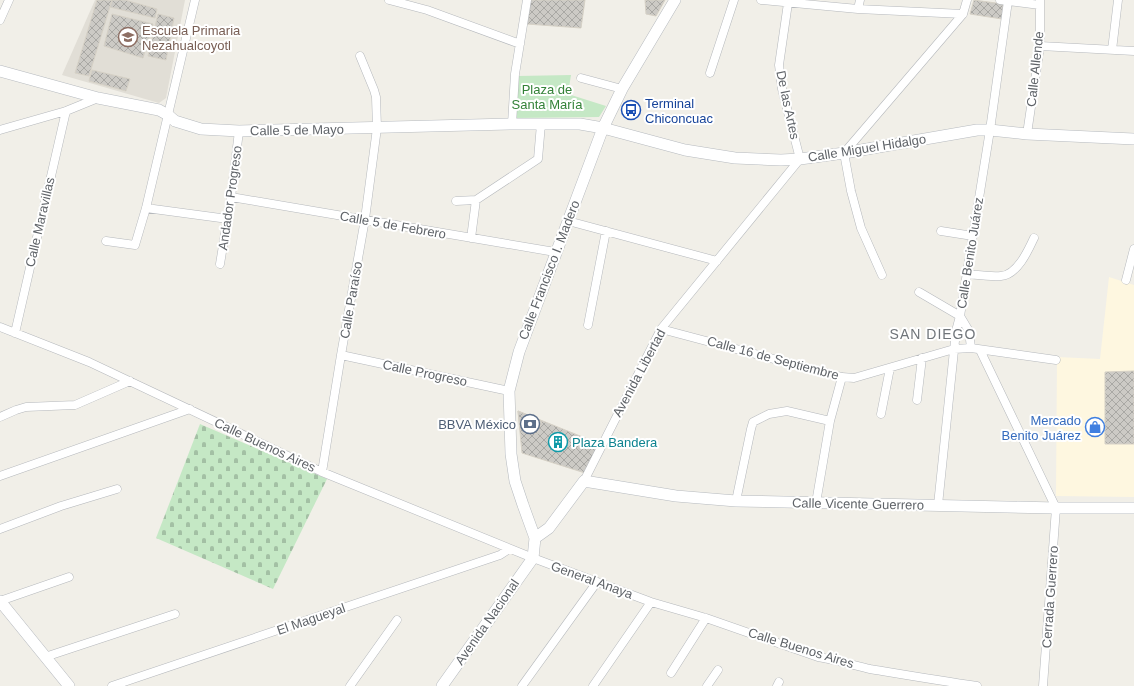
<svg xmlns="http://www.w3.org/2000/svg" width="1134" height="686" viewBox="0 0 1134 686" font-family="Arial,sans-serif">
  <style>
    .commercial { fill: #fef7e0 }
    .education { fill: #e1ded6 }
    .cemetery { fill: url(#cemetery-stones) }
    .park { fill: #c5e8c5 }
    .building { fill: url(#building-cross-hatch); stroke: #d6d1c6 }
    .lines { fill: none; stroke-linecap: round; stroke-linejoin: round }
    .street-casing { stroke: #b5b8bc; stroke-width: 9 }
    .secondary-casing { stroke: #b6babf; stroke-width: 12 }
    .street { stroke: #fff; stroke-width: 8 }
    .secondary { stroke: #fff; stroke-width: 11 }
    .labels { text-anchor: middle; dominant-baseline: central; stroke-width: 4; stroke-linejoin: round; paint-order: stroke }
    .education-label { font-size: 13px; fill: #785e54; stroke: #fff; text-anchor: start }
    .street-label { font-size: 13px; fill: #5f6368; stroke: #fff }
    .park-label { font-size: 13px; fill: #348238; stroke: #fff }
    .transit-label { font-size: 13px; fill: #164399; stroke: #fff; text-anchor: start }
    .shop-label { font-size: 13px; fill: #366cbe; stroke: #fff; text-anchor: end }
    .service-label { font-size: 13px; fill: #4e5e75; stroke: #fff; text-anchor: end }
    .culture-label { font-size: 13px; fill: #0d838f; stroke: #fff; text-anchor: start }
    .neighbourhood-label { font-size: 14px; letter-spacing: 1px; fill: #70757a; stroke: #fff }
  </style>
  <defs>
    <pattern id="cemetery-stones" width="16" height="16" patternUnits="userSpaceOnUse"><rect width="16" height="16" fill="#c5e8c5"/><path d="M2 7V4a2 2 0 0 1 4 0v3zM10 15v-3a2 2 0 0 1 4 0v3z" fill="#a3c0a4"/></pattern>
    <pattern id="building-cross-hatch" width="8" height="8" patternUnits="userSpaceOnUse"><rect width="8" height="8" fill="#cccac5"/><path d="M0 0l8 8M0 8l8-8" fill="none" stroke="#a9a8a4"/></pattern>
  </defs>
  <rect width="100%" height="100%" fill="#f1efe8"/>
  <path class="commercial" d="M1109 277 1134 285V497L1056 496 1057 357 1100 359Z"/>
  <path class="education" d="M95 0H185L166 98 159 103 62 75Z"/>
  <path class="cemetery" d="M200 424 327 479 273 589 156 538Z"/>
  <path class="park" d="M571 75 568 94 606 106 599 117 515 118 518 76Z"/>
  <path class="building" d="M97 0H112L89 76 75 73Z
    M112 0H125L157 9 155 18 110 7Z
    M530 0H585L581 28 527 24Z
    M645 0H665L656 16 646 14Z
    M974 0 1003 4 1002 19 970 14Z
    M112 14 153 24 143 58 104 46Z
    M158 14 174 18 166 60 148 56Z
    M92 70 130 79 126 91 89 81Z
    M1134 371V444H1105V372Z
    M518 411 600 444 585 473 522 453Z
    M518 411 542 421 537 434 520 428Z"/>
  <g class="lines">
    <g class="street-casing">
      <path id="street" d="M389 0 427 10 520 44
        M761 0 858 9 963 14
        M1000 0 1040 5
        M858 9 860 0
        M0 20 9 0
        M1040 46 1134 51
        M1112 50 1118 0
        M710 73 734 0
        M581 78 622 89
        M512 124 515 74 527 0
        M0 130 66 111 98 98
        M1027 134 1040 46V0
        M231 197 555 252
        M456 201 476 200
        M146 208 228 219
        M568 221 717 261
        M941 231 973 236
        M471 238 476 200 538 159 541 124
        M106 241 135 245 146 208 195 0
        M220 264 231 197 239 131
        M967 274C978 275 990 277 1001 276 1017 275 1028 251 1034 238
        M882 275 861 228 851 191 844 153 963 14 967 0
        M1126 280 1134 249
        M919 292 960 316 969 331 971 348
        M588 325 606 231
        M0 327 89 362 322 472 533 558 651 602 706 618 818 657C836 660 853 665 870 669 906 675 941 681 977 686
        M661 329 842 377 854 378 954 349 971 348 1056 360
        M15 333 66 111
        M980 350 1056 508 1043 686
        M341 355 509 391
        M917 400 922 358
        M881 414 890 368
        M0 417 16 410 26 407 75 405 130 381
        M322 472 341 355 365 219 377 128 376 97 374 90 360 56
        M0 476 190 409
        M584 481 661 329 800 159 782 89 779 65 788 3
        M736 501 751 429 753 422 769 414 787 411 830 421
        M816 503 830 421 842 377
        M938 505 956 331 960 316 990 130 1008 1
        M0 529 61 506 117 489
        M0 601 69 577
        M45 657 175 614
        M671 673 706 618
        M112 686 500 555 509 549
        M350 686 397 620
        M522 686 597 582
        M593 686 651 602
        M707 686 718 670
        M777 686 779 682"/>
    </g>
    <g class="secondary-casing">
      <path id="secondary" d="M0 71 98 98 159 110 168 115 175 121 201 129 239 131 512 124H580L603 128 685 150 735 158 781 160 800 159 844 153 977 130H990L1027 134 1134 139
        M535 538 549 528 584 481 676 496 736 501 1056 508H1134
        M0 601 69 686
        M442 686 533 558 535 538 523 505 515 481 511 454 509 391 519 352 603 128 622 89 675 0"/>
    </g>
    <use href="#street" class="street"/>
    <use href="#secondary" class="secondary"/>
  </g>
  <defs>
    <g id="school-ring" transform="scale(1)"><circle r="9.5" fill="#fff" stroke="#8d6e63" stroke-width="1.5"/><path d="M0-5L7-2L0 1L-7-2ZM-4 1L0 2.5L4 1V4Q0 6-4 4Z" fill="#8d6e63"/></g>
    <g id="bus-ring" transform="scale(1)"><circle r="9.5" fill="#fff" stroke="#1a4fb4" stroke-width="1.5"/><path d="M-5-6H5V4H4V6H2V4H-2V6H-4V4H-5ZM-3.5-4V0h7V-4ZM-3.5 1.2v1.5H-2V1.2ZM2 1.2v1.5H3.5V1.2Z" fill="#1a4fb4"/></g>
    <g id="bank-ring" transform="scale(1)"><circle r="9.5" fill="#fff" stroke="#5c6f8a" stroke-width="1.5"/><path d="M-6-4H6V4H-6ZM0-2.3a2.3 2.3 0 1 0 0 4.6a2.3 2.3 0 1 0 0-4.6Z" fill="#5c6f8a"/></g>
    <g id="shop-ring" transform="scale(1)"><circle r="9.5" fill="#fff" stroke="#3f7fe0" stroke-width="1.5"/><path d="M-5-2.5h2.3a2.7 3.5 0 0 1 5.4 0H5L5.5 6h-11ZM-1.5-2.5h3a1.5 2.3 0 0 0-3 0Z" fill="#3f7fe0"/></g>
    <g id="building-ring" transform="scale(1)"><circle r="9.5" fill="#fff" stroke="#0f9aa8" stroke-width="1.5"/><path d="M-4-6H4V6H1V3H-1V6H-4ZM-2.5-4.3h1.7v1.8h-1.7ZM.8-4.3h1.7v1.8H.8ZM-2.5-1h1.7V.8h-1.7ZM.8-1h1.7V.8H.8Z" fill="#0f9aa8"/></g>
  </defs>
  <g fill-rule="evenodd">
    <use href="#school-ring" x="128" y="37"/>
    <use href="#bus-ring" x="631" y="110"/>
    <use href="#bank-ring" x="530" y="424"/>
    <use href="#shop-ring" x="1095" y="427"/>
    <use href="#building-ring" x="558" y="442"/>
  </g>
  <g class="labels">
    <g class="education-label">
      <text x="142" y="30">Escuela Primaria<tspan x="142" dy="15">Nezahualcoyotl</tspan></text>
    </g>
    <g class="street-label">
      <text transform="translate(1035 69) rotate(-84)">Calle Allende</text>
      <text transform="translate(788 105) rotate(78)">De las Artes</text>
      <text transform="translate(297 130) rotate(-1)">Calle 5 de Mayo</text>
      <text transform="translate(867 148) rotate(-9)">Calle Miguel Hidalgo</text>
      <text transform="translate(230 198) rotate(-82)">Andador Progreso</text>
      <text transform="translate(40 222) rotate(-77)">Calle Maravillas</text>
      <text transform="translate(393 225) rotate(10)">Calle 5 de Febrero</text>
      <text transform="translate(970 253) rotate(-81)">Calle Benito Juárez</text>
      <text transform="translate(549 270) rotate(-69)">Calle Francisco I. Madero</text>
      <text transform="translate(351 300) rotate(-80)">Calle Paraíso</text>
      <text transform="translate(773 358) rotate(15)">Calle 16 de Septiembre</text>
      <text transform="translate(425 373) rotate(12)">Calle Progreso</text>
      <text transform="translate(639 373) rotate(-62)">Avenida Libertad</text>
      <text transform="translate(265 445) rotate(25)">Calle Buenos Aires</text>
      <text transform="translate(858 504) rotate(1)">Calle Vicente Guerrero</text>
      <text transform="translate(592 580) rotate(20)">General Anaya</text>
      <text transform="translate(1050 597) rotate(-86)">Cerrada Guerrero</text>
      <text transform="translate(311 619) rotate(-19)">El Magueyal</text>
      <text transform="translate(487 622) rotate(-55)">Avenida Nacional</text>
      <text transform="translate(801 648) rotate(17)">Calle Buenos Aires</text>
    </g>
    <g class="park-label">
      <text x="547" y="89">Plaza de<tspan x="547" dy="15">Santa María</tspan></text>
    </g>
    <g class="transit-label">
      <text x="645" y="103">Terminal<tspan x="645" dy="15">Chiconcuac</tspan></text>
    </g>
    <g class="shop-label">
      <text x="1081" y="420">Mercado<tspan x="1081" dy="15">Benito Juárez</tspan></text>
    </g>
    <g class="service-label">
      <text x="516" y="424">BBVA México</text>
    </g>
    <g class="culture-label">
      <text x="572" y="442">Plaza Bandera</text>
    </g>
    <g class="neighbourhood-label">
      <text x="933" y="334">SAN DIEGO</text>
    </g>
  </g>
</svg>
